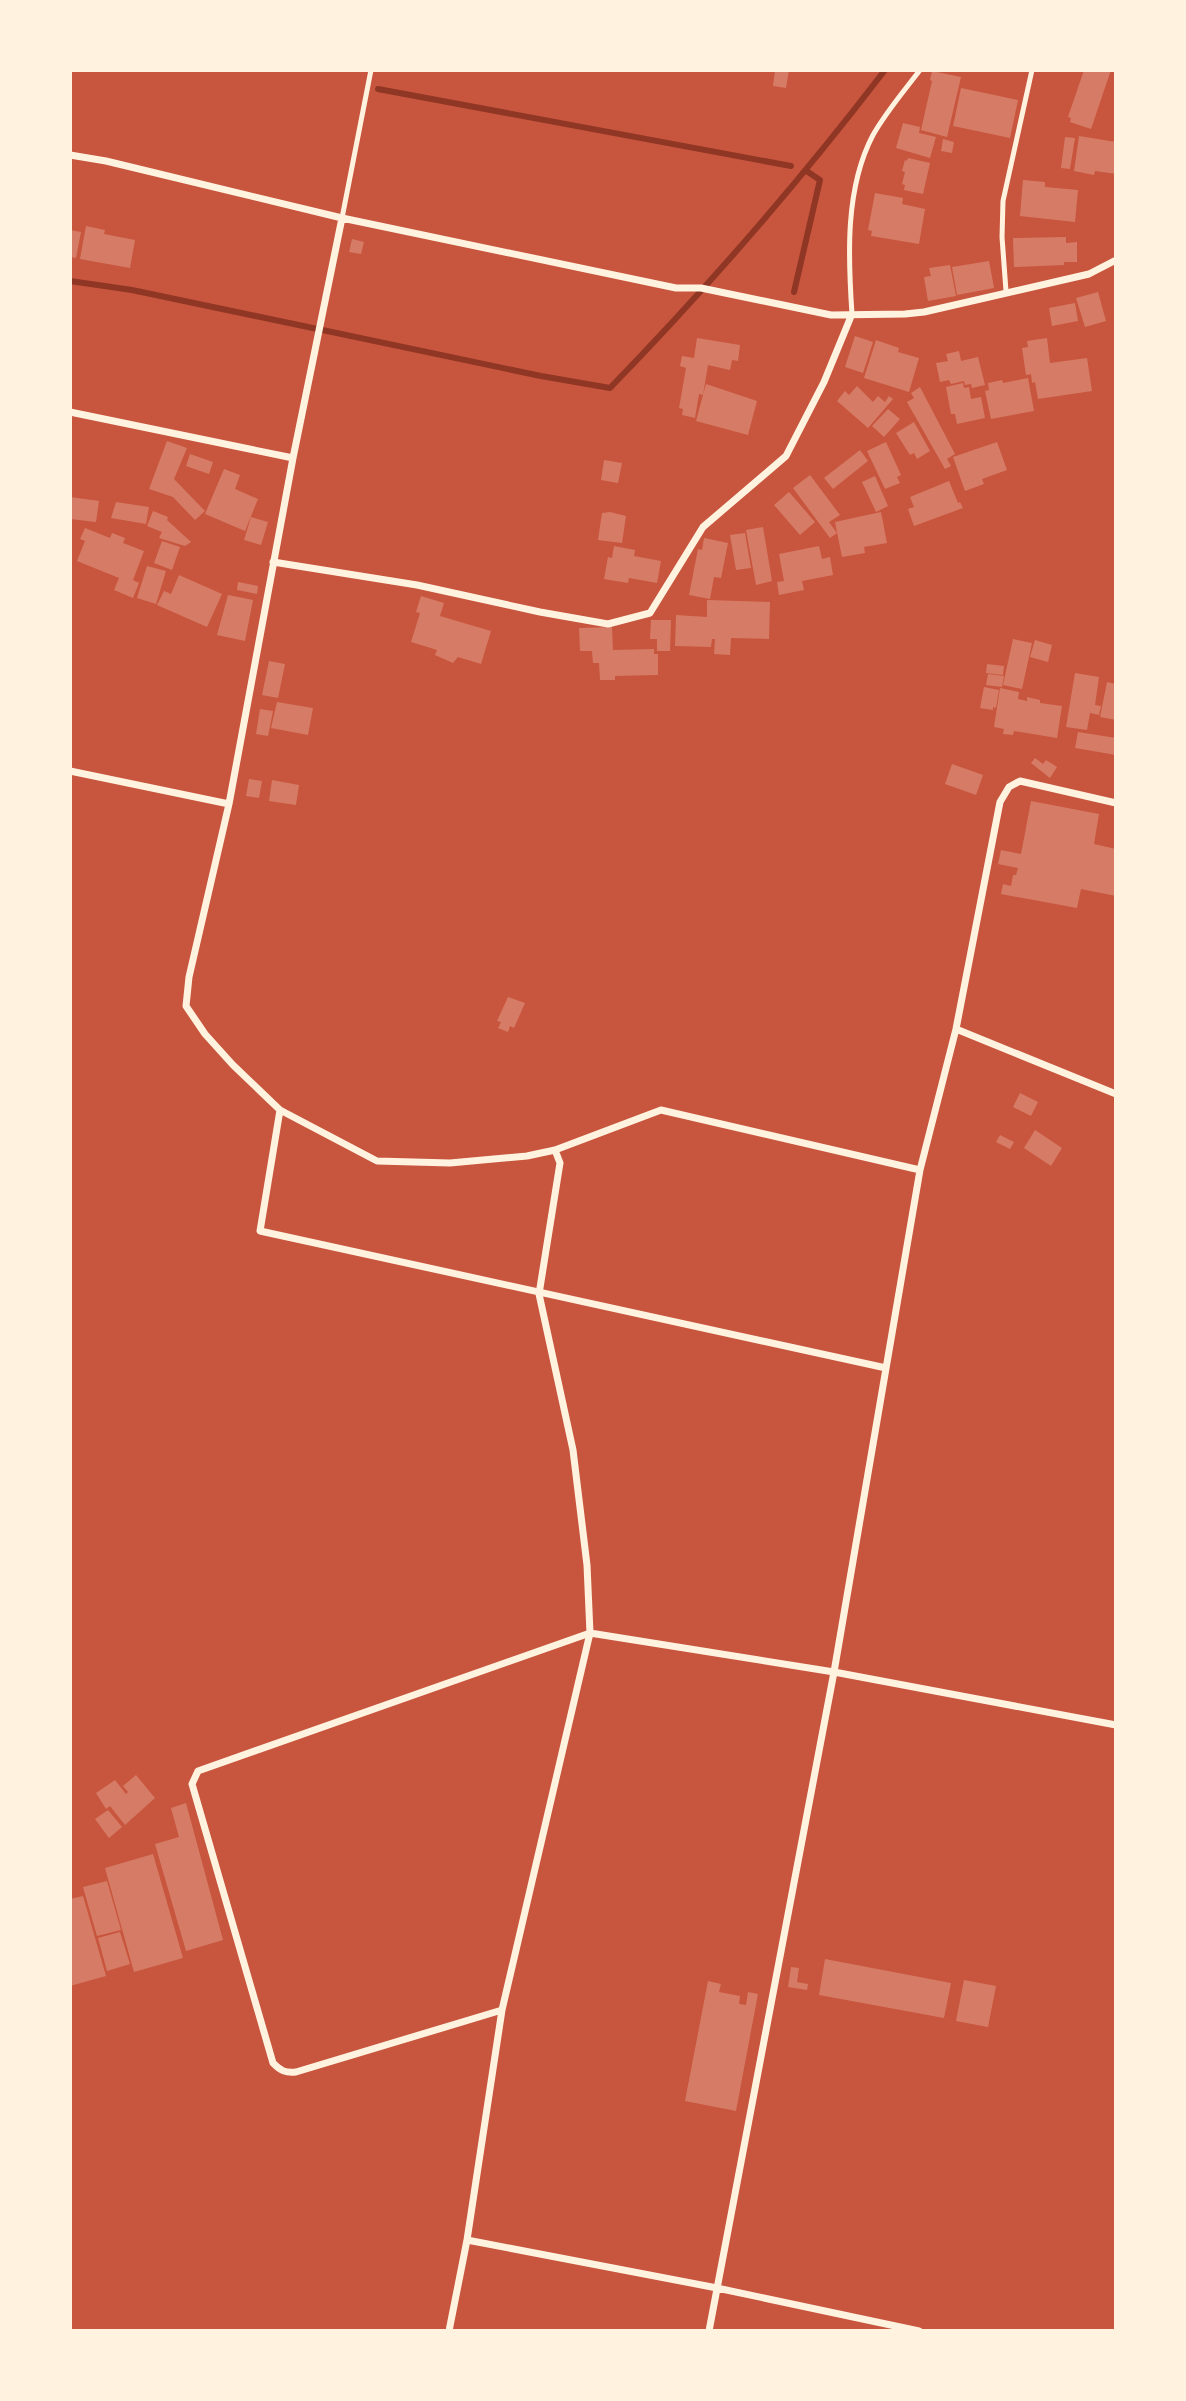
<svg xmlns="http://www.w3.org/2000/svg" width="1186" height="2401" viewBox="0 0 1186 2401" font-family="'Archivo Narrow',sans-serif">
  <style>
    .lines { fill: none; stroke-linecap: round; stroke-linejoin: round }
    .stream { stroke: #8f3625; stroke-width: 6 }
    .building { fill: #d67c66 }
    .service { stroke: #fff3e0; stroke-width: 5 }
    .minor { stroke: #fff3e0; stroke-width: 7 }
  </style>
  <rect width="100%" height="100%" fill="#c8553d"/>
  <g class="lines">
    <path class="stream" d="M378 89 791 166
      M70 281 132 290 541 376 610 388C708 287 800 181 885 70
      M794 292 820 180 808 172"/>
  </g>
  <path class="building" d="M775 70H789L786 88 773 86Z
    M1084 70H1111L1091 129 1070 122 1071 118 1068 117Z
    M932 71 961 77 947 137 921 130 932 81 930 80Z
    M961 88 1018 100 1010 138 953 126Z
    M903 123 920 127 919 133 936 137 930 158 896 148Z
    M1079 136 1116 142V174L1095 171 1094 175 1074 171Z
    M1065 137 1075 138 1070 169 1061 168Z
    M943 139 954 142 952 153 941 151Z
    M908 158 930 163 923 194 904 190 905 185 902 184 905 172 902 171 905 160 907 161Z
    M1023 180 1045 182V187L1078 190 1075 222 1020 216Z
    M875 193 903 198 902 204 925 209 919 244 871 236 872 231 868 230Z
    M86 226 105 230 104 234 135 240 130 268 80 259Z
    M70 230 81 232 76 258 70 257Z
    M1066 237V243L1077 242V262H1064V265L1014 267 1013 238Z
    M352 239 364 242 361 254 349 252Z
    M989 261 994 288 957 295 952 267Z
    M950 265 956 296 928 301 924 277 931 276 929 268Z
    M1098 292 1106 321 1085 327 1076 298Z
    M1075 303 1078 321 1052 326 1049 308Z
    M855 336 873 342 863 373 845 367Z
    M697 338 740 345 738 361 732 360 730 370 708 365 703 395 699 394 695 418 682 415 683 409 679 408 686 368 680 366 682 356 694 358Z
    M1047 338 1050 363 1087 358 1092 391 1038 399 1035 382 1032 383 1031 374 1026 375 1022 348 1028 347 1027 341Z
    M876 340 899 348 898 352 919 358 909 392 864 378Z
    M959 351 961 361 978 357 985 385 972 388 971 384 965 385 964 381 951 384 949 380 940 382 936 363 948 361 946 354Z
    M1028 378 1034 411 991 419 985 391 989 390 988 383 1002 380 1003 383Z
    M963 383 964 388 969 387 971 399 981 397 985 418 957 424 955 414H951L946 387Z
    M706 384 757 401 748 435 696 421Z
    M857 386 873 402 878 396 885 402 889 396 893 399 868 428 837 401 845 391 849 395Z
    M920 387 955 454 947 459 951 466 945 469 907 402 914 398 911 393Z
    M888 409 900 419 884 437 872 426Z
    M914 422 930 451 917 459 914 453 910 455 896 433Z
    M167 441 187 448 174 479 205 511 195 520 173 497 149 489Z
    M886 442 901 475 897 477 900 483 885 489 867 451Z
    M997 442 1007 470 982 479 984 484 965 491 953 457Z
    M860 450 868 461 833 489 824 478Z
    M190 454 213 462 209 474 186 466Z
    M604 460 622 463 618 483 601 480Z
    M224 469 240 475 235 489 258 499 245 531 205 514Z
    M810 475 840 515 829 522 837 533 830 538 793 488Z
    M875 476 888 506 876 512 862 482Z
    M949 481 958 503 960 502 963 508 914 526 908 509 914 507 910 497Z
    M789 492 815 522 800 535 774 505Z
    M70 497 99 501 96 522 70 519Z
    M116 502 149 507 146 524 111 518Z
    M153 511 168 517 167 520 191 542 185 546 159 538 162 532 147 526Z
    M610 512 626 516 622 543 598 540 602 513Z
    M881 512 887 543 864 547 865 553 842 557 835 522Z
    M251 517 268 522 261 545 244 540Z
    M763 527 772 581 756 585 746 530Z
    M85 528 110 538 112 533 125 538 123 543 144 551 133 580 139 583 133 598 114 590 119 578 77 561 85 541 80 539Z
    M745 533 751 568 736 570 730 535Z
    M704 538 728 543 721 578 714 577 710 599 689 595 698 549 702 550Z
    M162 541 180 547 172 570 154 563Z
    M614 546 635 550 634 556 661 561 657 583 629 578 628 583 604 579 608 557 612 558Z
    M819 546 822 559 830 557 833 575 802 581 804 590 779 595 777 582 784 581 779 554Z
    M147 566 166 571 156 604 137 598Z
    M179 575 222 594 207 627 157 605 164 591 171 594Z
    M238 582 258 586 257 594 237 590Z
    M228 595 253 600 245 641 217 635Z
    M421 596 444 603 440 616 491 631 481 664 458 657 453 663 435 655 437 650 411 642 420 613 416 612Z
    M707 600 770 602 769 639 731 638 730 655 714 654 715 639H712L711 647 675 646 676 615 707 617Z
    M651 620H671L670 651H657V639H650Z
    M612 627 613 650 654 649V654H658V675L615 676V680H600L599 663H593L592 651H580L579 628Z
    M1013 639 1032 643 1022 689 1003 685Z
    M1035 640 1052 645 1048 662 1030 657Z
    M269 661 285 664 278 698 262 695Z
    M987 664 1004 666 1003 675 986 673Z
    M1075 673 1099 677 1095 705 1101 706 1099 715 1090 713 1087 730 1066 727Z
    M988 674 1004 676 1002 687 986 685Z
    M1107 682 1116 684V720L1100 717Z
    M984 687 999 690 996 708 993 707V710L980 708Z
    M1000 688 1019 692 1018 699 1027 701V697L1040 700V703L1062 706 1057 738 1014 731 1013 735 1003 734 1004 729 994 727Z
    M277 702 313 708 308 735 271 728Z
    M260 709 273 711 268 736 256 734Z
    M1078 732 1116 738V755L1075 748Z
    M1035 758 1043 764 1046 760 1057 767 1050 778 1031 763Z
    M952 764 983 775 976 795 945 784Z
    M249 779 262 781 259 798 246 796Z
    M272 780 299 785 296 805 269 801Z
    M1031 801 1099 814 1094 844 1116 849V896L1081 889 1077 908 1001 894 1003 884 1011 886 1013 875H1016L1018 868 998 864 1001 850 1021 854Z
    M508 997 525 1003 514 1028 510 1026 508 1032 498 1028 501 1022 497 1021Z
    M1020 1093 1038 1102 1031 1116 1013 1107Z
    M1035 1130 1062 1148 1051 1166 1024 1148Z
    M1000 1135 1014 1142 1010 1149 996 1142Z
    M136 1775 155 1798 125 1825 110 1806 106 1809 96 1793 115 1780 126 1794 128 1792 123 1786Z
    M186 1803 223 1940 186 1951 155 1844 179 1837 171 1808Z
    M108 1810 122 1827 109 1838 95 1819Z
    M153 1854 183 1958 134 1972 105 1868Z
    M107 1881 121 1930 97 1936 83 1887Z
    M83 1896 106 1976 70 1986V1899Z
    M120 1932 130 1964 107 1971 98 1938Z
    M825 1959 951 1983 944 2018 819 1995Z
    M791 1967 799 1968 797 1982 808 1984 807 1990 788 1987Z
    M964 1980 996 1986 988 2027 956 2021Z
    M708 1981 721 1984 719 1992 740 1996 739 2004 746 2005 748 1992 758 1994 736 2111 685 2101Z"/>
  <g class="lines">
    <path class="service" d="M342 218 371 70
      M1006 291 1002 237 1003 201 1032 70
      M852 314C848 256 845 188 873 135 886 112 904 91 920 70"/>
    <path class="minor" d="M70 155 106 161 342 218 676 288H701L831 315 905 314 924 312 1089 274 1116 260
      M342 218 293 458 229 804 189 977 186 1006 205 1034 233 1065 280 1110 377 1161 450 1163 527 1156 555 1150 661 1110 920 1170
      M70 412 293 458
      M273 562 417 585 540 612 608 624 650 613 703 527 786 456 824 382 852 314
      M70 771 229 804
      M956 1029 1116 1094
      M280 1110 260 1231 886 1368
      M502 2010 296 2072C285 2073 281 2071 273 2063L192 1784 198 1771 590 1633 834 1672 1116 1725
      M467 2240 717 2288 919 2331
      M449 2331 467 2240 502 2010 590 1633 587 1565 573 1450 539 1294 560 1163 555 1150
      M709 2331 834 1672 920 1170 956 1029 1000 802 1009 787 1020 781 1116 803"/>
  </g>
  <rect width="1186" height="2401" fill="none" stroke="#fff3e0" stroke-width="144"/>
</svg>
